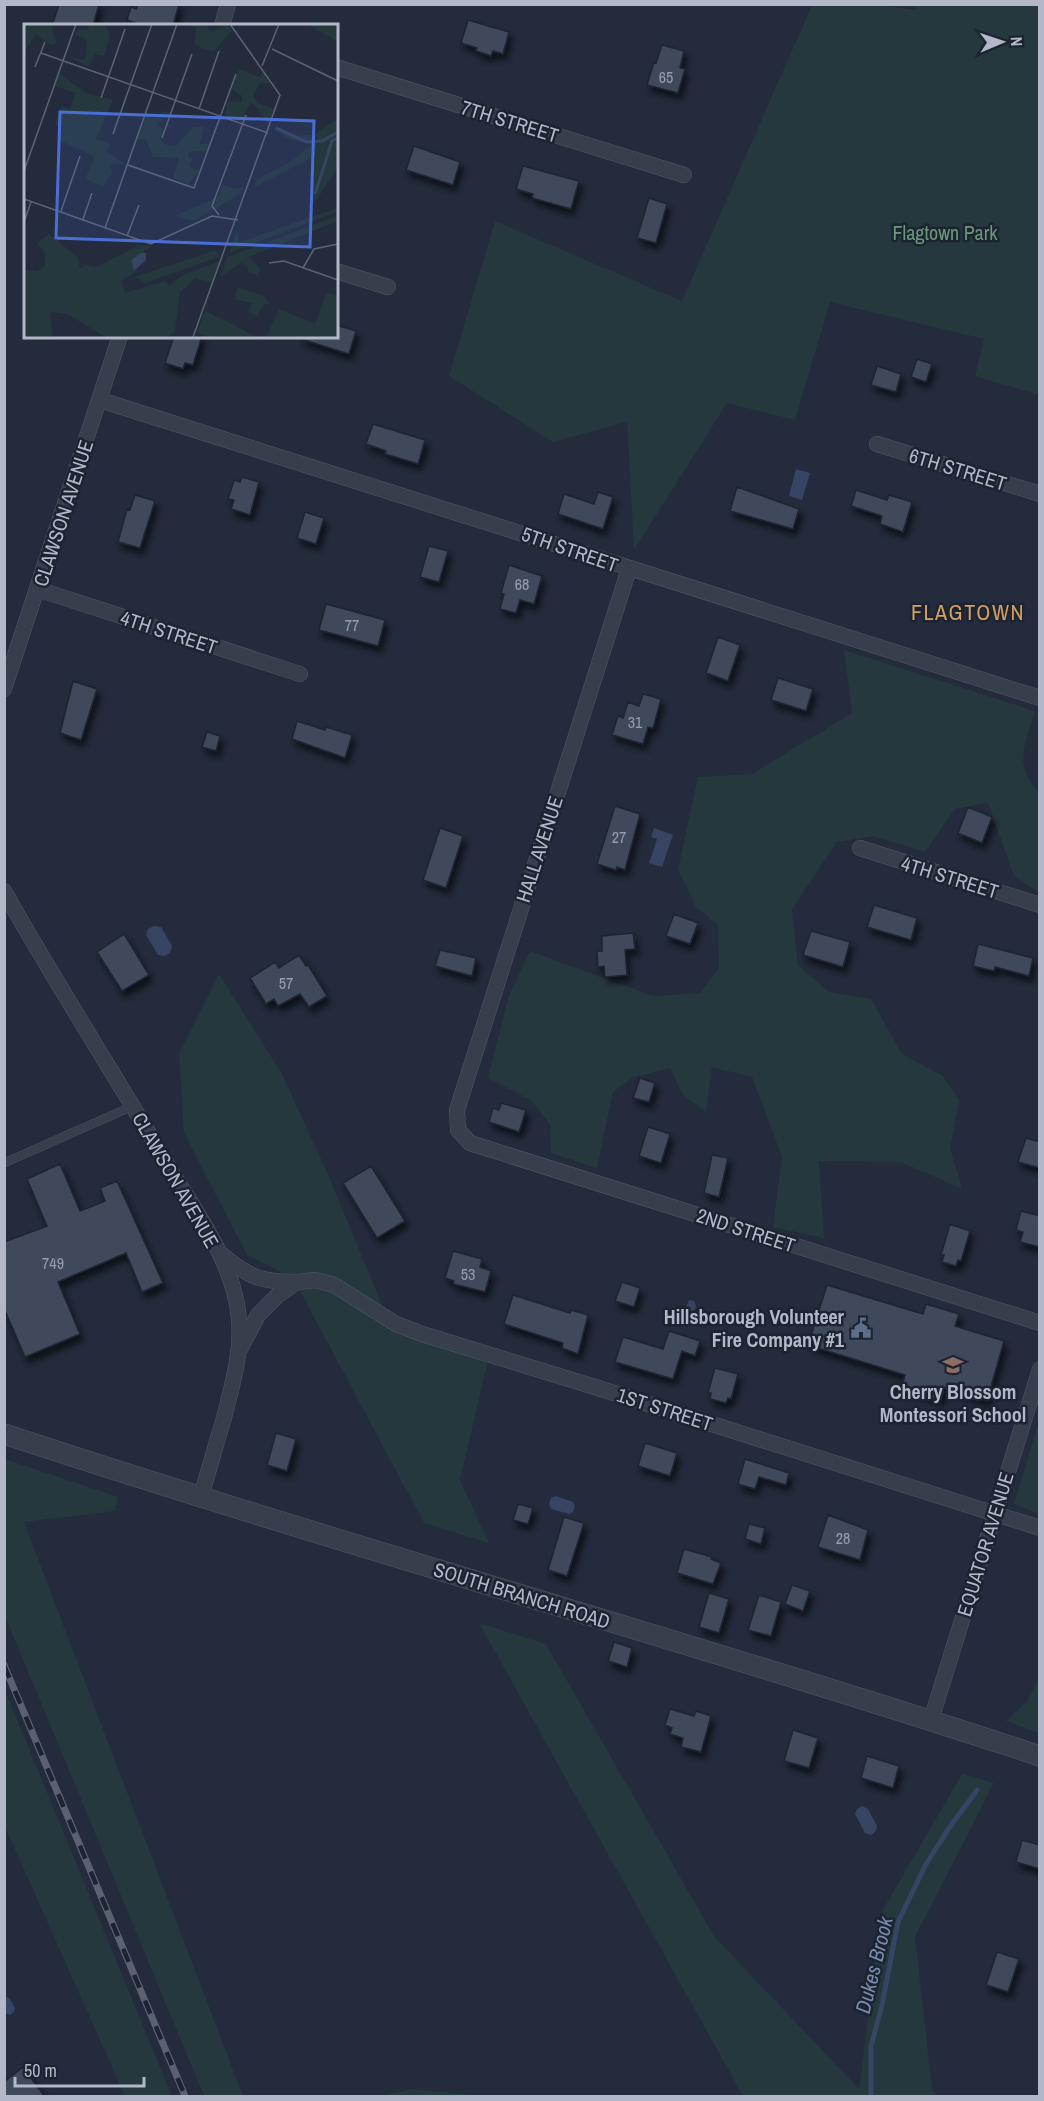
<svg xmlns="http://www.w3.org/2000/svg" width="1044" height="2101" viewBox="0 0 1044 2101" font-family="'Archivo Narrow',sans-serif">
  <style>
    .green { fill: #25383d }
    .water { fill: #374463 }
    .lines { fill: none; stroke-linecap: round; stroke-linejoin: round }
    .stream { stroke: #374463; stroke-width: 5 }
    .building { fill: #3f495b; stroke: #1e2533; stroke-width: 1.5; filter: url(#shadow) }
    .service-casing { stroke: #525867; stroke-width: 9 }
    .minor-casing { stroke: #525867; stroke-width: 16 }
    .tertiary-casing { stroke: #525867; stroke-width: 21 }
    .service { stroke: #373e4c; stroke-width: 8 }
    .minor { stroke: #373e4c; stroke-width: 15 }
    .tertiary { stroke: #373e4c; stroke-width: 20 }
    .rail-casing { stroke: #596173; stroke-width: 7 }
    .rail { stroke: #1c2331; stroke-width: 4.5; stroke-dasharray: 14; stroke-linecap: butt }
    .labels { text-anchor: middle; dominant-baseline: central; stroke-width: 5; stroke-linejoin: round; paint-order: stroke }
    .number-label { font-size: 16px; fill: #969cad }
    .street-label { font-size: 20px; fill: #b3b8c8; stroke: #1c2331 }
    .park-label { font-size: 20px; fill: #6a987a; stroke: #1c2331 }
    .poi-label { font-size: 20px; font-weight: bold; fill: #b3b8c8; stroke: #1c2331; text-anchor: end }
    .water-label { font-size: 21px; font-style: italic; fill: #7b8baf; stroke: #1c2331 }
    .quarter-label { font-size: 22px; letter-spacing: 1.5px; fill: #d3a063; stroke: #1c2331 }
    .inset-river { fill: none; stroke: #374463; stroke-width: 3 }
    .inset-road { fill: none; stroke: #5d6374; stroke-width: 1.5 }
    .view { fill: #4a6ed3; fill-opacity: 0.15; stroke: #4a6ed3; stroke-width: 3 }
    .inset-edge { fill: none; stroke: #b3b8c8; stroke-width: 3 }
  </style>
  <defs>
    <filter id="shadow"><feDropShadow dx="3.5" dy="6" stdDeviation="3" flood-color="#0009"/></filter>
  </defs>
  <rect width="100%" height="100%" fill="#232b3c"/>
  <path class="green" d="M918 5H1039V395L975 376 984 339 830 302 795 420 727 403 634 550 627 422 553 442 449 376 495 221 682 301 812 5H876L915 10Z
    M844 650 1035 711C1025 746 1013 763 1039 793L1040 893 1014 876 988 803 955 809 925 852 873 836 837 842 792 909 798 965 829 992 871 999 902 1054 943 1076 959 1100 950 1148 962 1189 901 1162 819 1161 824 1238 773 1227 782 1157 752 1077 712 1067 706 1112 683 1095 670 1068 632 1078 613 1092 597 1168 551 1153 550 1125 532 1101 488 1078 509 995 530 951 653 996 700 993 719 968 718 925 695 906 678 869 698 777 752 774 852 713Z
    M219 974 282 1074 327 1172 390 1324 489 1356 460 1480 489 1543 424 1523 293 1278 247 1255 184 1133 179 1054Z
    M1039 1421 1040 1514H1039L1014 1504Z
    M5 1459 118 1497 115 1511 24 1522 243 2096H204L5 1616Z
    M479 1623 546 1644 714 1936 859 2089 881 1913 962 1774 994 1783 915 1937 932 2088 937 2096H743Z
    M1039 1677V1733L1006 1721 1028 1700Z
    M5 1690 172 2096H125L5 1827Z
    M411 2089 482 2096H381Z"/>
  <path class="water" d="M796 469 810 473 802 500 789 496Z
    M654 828 673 835 662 867 649 863 657 839 651 837Z
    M154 926 161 927 172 946 170 953 165 956 158 955 146 935 148 929Z
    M689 1300 694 1301 696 1306 691 1322 686 1324 682 1322V1318Z
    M556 1496 573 1502 575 1507 573 1512 569 1514 551 1509 549 1504 551 1498Z
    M862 1806 868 1809 877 1826 876 1831 871 1835 865 1833 855 1814 857 1809Z
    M5 1996 9 1998 15 2008 14 2012 10 2015 5 2013Z"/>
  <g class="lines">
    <path class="stream" d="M871 2096V2046L882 2005 898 1922 925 1866 949 1828 977 1790"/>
  </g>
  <path class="building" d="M59 4H99L93 26H52Z
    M138 4H179L173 26H144L127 20 131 7 136 9Z
    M468 20 509 32 503 54 493 51 491 56 476 51 477 48 461 43Z
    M662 45 684 51 680 68 685 69 678 93 647 85 654 62 656 63Z
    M414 146 460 162 453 185 406 170Z
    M523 166 579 181 571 209 532 198 533 194 516 189Z
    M649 198 667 204 656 243 637 238Z
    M336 325 356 331 349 354 301 339V336H336Z
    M174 336H202L193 365 185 363 183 369 165 363Z
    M917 359 932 364 926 382 911 377Z
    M877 366 901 374 896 392 871 385Z
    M373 424 425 440 418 464 385 454 386 451 366 444Z
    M242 477 259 482 250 515 231 509 234 500 228 499 234 480 240 482Z
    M737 487 799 509 793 529 730 511Z
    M856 490 887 500 889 495 912 502 903 532 880 524 882 516 851 506Z
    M598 492 613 497 603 529 558 514 564 494 594 504Z
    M135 495 155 501 140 548 118 542 127 509 130 510Z
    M305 512 324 518 316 544 297 538Z
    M429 546 448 551 439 582 420 577Z
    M509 565 542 576 534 604 520 600 516 613 500 609 504 594 501 593Z
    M326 604 385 620 378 646 319 630Z
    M718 637 740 645 728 681 706 673Z
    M778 678 813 689 806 711 771 700Z
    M73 681 97 689 81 740 60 733Z
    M643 694 661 699 653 728 648 727 643 744 612 735 618 716 623 718 628 702 639 706Z
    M297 721 325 730 326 727 352 735 345 758 292 739Z
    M207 732 220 736 216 751 202 747Z
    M615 806 640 814 625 870 617 867 616 870 597 864Z
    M968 807 992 817 982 843 958 833Z
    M440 828 463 836 446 888 423 880Z
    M874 905 917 918 911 940 867 927Z
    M674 914 698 923 690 944 666 936Z
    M811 931 850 942 843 967 803 955Z
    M633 933 635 949 625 950 627 975 605 977 604 966 598 967 597 951H602V936Z
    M124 934 149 975 122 991 97 952Z
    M978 944 1033 958 1029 976 995 967 994 971 973 966Z
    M440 950 476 958 472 976 435 966Z
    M299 955 306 966 308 965 327 996 309 1007 300 994 278 1006 274 999 266 1004 250 978 275 962 279 968Z
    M640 1078 655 1083 649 1102 633 1098Z
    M501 1103 526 1110 519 1132 489 1122 493 1108 499 1110Z
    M648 1127 670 1134 661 1163 639 1156Z
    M1026 1138 1040 1142V1168L1018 1162Z
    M712 1155 728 1158 719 1197 704 1193Z
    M60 1164 80 1211 105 1201 100 1188 117 1181 163 1283 142 1292 126 1253 58 1282 80 1334 25 1357 4 1308V1242L47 1226 27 1179Z
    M371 1166 405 1221 377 1238 343 1183Z
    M1021 1211 1040 1216V1247L1020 1242 1023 1232 1016 1230Z
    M950 1224 970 1231 961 1261 958 1260 956 1266 942 1262 944 1255H941Z
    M453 1251 482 1259 480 1267 491 1271 485 1292 453 1284 454 1281 445 1278Z
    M622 1282 640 1288 634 1307 615 1301Z
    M827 1285 923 1314 926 1304 959 1314 955 1326 1004 1341 987 1401 944 1388 940 1400 901 1388 905 1375 808 1345Z
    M513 1295 570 1313 571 1310 588 1315 578 1354 562 1348 563 1343 504 1324Z
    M669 1331 700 1341 695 1356 682 1351 673 1379 615 1362 623 1337 663 1349Z
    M715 1368 738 1374 731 1399 728 1398 726 1403 710 1399 711 1393H708Z
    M276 1433 296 1439 287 1471 267 1465Z
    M645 1443 677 1453 670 1476 638 1466Z
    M745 1459 789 1473 786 1485 759 1477 755 1489 738 1484Z
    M518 1504 533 1508 528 1524 513 1520Z
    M828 1515 868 1530 860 1560 818 1547Z
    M564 1517 584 1523 567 1576 548 1570Z
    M749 1524 765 1528 761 1544 745 1539Z
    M684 1549 712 1557 711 1559 721 1563 713 1584 677 1573Z
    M792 1585 810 1591 803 1611 785 1604Z
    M709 1593 729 1599 719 1633 699 1627Z
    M759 1595 781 1602 771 1636 748 1630Z
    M614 1642 632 1648 627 1667 608 1661Z
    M670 1709 694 1716 696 1711 711 1716 701 1752 681 1747 683 1738 670 1734 672 1728 665 1725Z
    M793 1730 818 1738 809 1768 784 1761Z
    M867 1756 899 1766 893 1788 861 1778Z
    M1022 1840 1040 1845V1869L1016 1862Z
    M997 1952 1019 1959 1008 1992 986 1985Z
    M23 2067 45 2097H4V2082Z"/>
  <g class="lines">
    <g class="service-casing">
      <path id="service" d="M4 1163 133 1106"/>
    </g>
    <g class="minor-casing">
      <path id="minor" d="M222 26 228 4
        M336 67 684 175
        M336 271 388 287
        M100 400 1040 698
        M877 444 1040 494
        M629 569 457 1110 458 1130 470 1143 1040 1323
        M37 589 300 674
        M4 689 120 336
        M860 848 1040 905
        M4 891C56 984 114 1073 167 1164 195 1212 235 1263 239 1320 242 1354 232 1385 224 1418 216 1444 209 1470 201 1496
        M221 1254C249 1277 259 1282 297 1282
        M240 1349 258 1315 277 1296 297 1282 315 1280 334 1285 396 1324 422 1334 595 1387 1040 1528
        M931 1720 1040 1369"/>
    </g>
    <g class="tertiary-casing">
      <path id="tertiary" d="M4 1434C348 1547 696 1643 1040 1756"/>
    </g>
    <use href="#service" class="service"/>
    <use href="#minor" class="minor"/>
    <use href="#tertiary" class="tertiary"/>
    <g class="rail-casing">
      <path id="rail" d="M4 1665 185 2096"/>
    </g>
    <use href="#rail" class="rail"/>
  </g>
  <defs>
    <g id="civic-bare" transform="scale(1.62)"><path d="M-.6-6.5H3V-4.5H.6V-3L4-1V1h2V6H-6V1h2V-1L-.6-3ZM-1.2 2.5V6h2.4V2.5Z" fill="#5c6f8a" stroke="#1c2331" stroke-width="2.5" paint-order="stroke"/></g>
    <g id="school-bare" transform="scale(1.62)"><path d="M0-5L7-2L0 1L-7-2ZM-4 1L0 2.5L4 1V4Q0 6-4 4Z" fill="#8d6e63" stroke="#1c2331" stroke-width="2.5" paint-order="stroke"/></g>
  </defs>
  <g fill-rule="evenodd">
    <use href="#civic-bare" x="861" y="1328"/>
    <use href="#school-bare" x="953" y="1365"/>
  </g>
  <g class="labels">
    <g class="number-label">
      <text x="666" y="77">65</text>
      <text x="522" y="584">68</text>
      <text x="352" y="625">77</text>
      <text x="635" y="722">31</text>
      <text x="619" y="837">27</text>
      <text x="286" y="983">57</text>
      <text x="53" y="1263">749</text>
      <text x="468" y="1274">53</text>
      <text x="843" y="1538">28</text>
    </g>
    <g class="street-label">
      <text transform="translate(510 121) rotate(17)">7TH STREET</text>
      <text transform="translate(958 469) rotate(17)">6TH STREET</text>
      <text transform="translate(63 513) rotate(-72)">CLAWSON AVENUE</text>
      <text transform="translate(570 549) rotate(19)">5TH STREET</text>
      <text transform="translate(169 632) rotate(18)">4TH STREET</text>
      <text transform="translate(539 849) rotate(-72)">HALL AVENUE</text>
      <text transform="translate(950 877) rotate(17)">4TH STREET</text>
      <text transform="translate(176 1180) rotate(60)">CLAWSON AVENUE</text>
      <text transform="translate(746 1230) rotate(18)">2ND STREET</text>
      <text transform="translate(665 1409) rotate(18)">1ST STREET</text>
      <text transform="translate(985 1544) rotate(-73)">EQUATOR AVENUE</text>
      <text transform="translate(522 1595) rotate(17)">SOUTH BRANCH ROAD</text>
    </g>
    <g class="park-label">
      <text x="945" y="232">Flagtown Park</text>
    </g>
    <g class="poi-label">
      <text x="844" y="1316">Hillsborough Volunteer<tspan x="844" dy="23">Fire Company #1</tspan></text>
      <text x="953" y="1391" text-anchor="middle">Cherry Blossom<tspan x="953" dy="23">Montessori School</tspan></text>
    </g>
    <g class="water-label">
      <text transform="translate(874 1965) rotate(-76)">Dukes Brook</text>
    </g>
    <g class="quarter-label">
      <text x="968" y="612">FLAGTOWN</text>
    </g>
  </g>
  <g transform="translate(24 24)">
    <rect width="314" height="314" fill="#232b3c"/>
    <path d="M0 0H30L28 7 33 18 27 21 12 10 0 29ZM66 0H81L86 11 80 32 71 30 65 43 43 32 61 36 63 16 51 10 54 5 63 6ZM164 0H182L187 8 204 1 208 7 190 27 183 26 171 21 172 4ZM283 0H313V17ZM215 45 235 53 239 47 246 59H236L229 71 233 79 250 85 244 100 230 80 226 79 218 98 201 92 204 77 218 78V72L207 65ZM35 49 62 69 89 76 72 115 86 120 84 128 101 140H86L88 149 79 162 61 155 71 133 35 116 37 104 31 101 37 82 46 85 51 69 31 62ZM140 87 146 88 144 93 133 99 139 106 137 117 145 122H152L169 103H180L176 120H185L184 126 165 128 164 133 169 134 165 142 176 147 164 160 149 154 155 134 129 133 122 115H114L122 92 128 94ZM313 96V145L291 178 286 173 291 132 230 163 233 155 269 136 288 120 267 116 250 106 252 102 270 112 288 111ZM198 161 213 165 220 162 218 169 170 197 151 192 194 173ZM313 184V188L205 229 213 206 216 218ZM313 192V197L225 233 237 245 234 252 224 248 223 242 217 239 196 253 203 233ZM25 210 54 234 56 245 60 241 72 243 115 221 128 222 107 236 112 248 98 256 101 269 141 257 145 262 157 252 196 237 188 258 171 255 156 268 151 307 143 313H82L43 290 29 288 26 290 29 313H0V246L13 247 21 242V229L13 219ZM192 226 197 232 122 259 110 253ZM213 263 240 272 246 280H240L233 292 224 288 228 279 211 275ZM302 269 313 271V313H242L255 285 291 300ZM181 287 206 299 233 313H183L173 308Z" fill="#25383d"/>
    <path d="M117 229H122V236L110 247 107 236Z" fill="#374463"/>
    <path class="inset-river" d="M252 104 283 118 298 117 314 108M291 170 308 117 314 114"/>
    <path class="inset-road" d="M248 25 314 57M17 29 244 109M238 42 255 0M11 43 21 18M77 74 101 5M175 85 195 27M89 110 128 0M138 114 168 30M104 141 170 164 212 50M0 147 52 0M0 175 127 220 188 192 214 196M37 187 56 132M195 191 188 182 222 91M59 195 68 169M0 198 7 178M81 204 153 0M103 212 115 181M245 239 260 237 314 256M279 244 290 225 314 220M169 313 256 71 206 0"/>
    <path class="view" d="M36 88 290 97 286 223 32 214Z"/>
    <rect width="314" height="314" class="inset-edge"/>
  </g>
  <rect width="1044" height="2101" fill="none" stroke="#b3b8c8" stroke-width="12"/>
  <g transform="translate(1002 42) rotate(88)" stroke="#1c2331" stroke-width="4.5" paint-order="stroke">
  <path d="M0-4.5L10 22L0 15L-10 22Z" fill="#b3b8c8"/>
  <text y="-9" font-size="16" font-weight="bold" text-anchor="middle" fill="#b3b8c8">N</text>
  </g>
  <path d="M15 2077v9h129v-9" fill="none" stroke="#b3b8c8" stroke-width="3"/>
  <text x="24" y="2077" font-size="18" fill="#b3b8c8" stroke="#1c2331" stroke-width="4.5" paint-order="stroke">50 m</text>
</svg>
